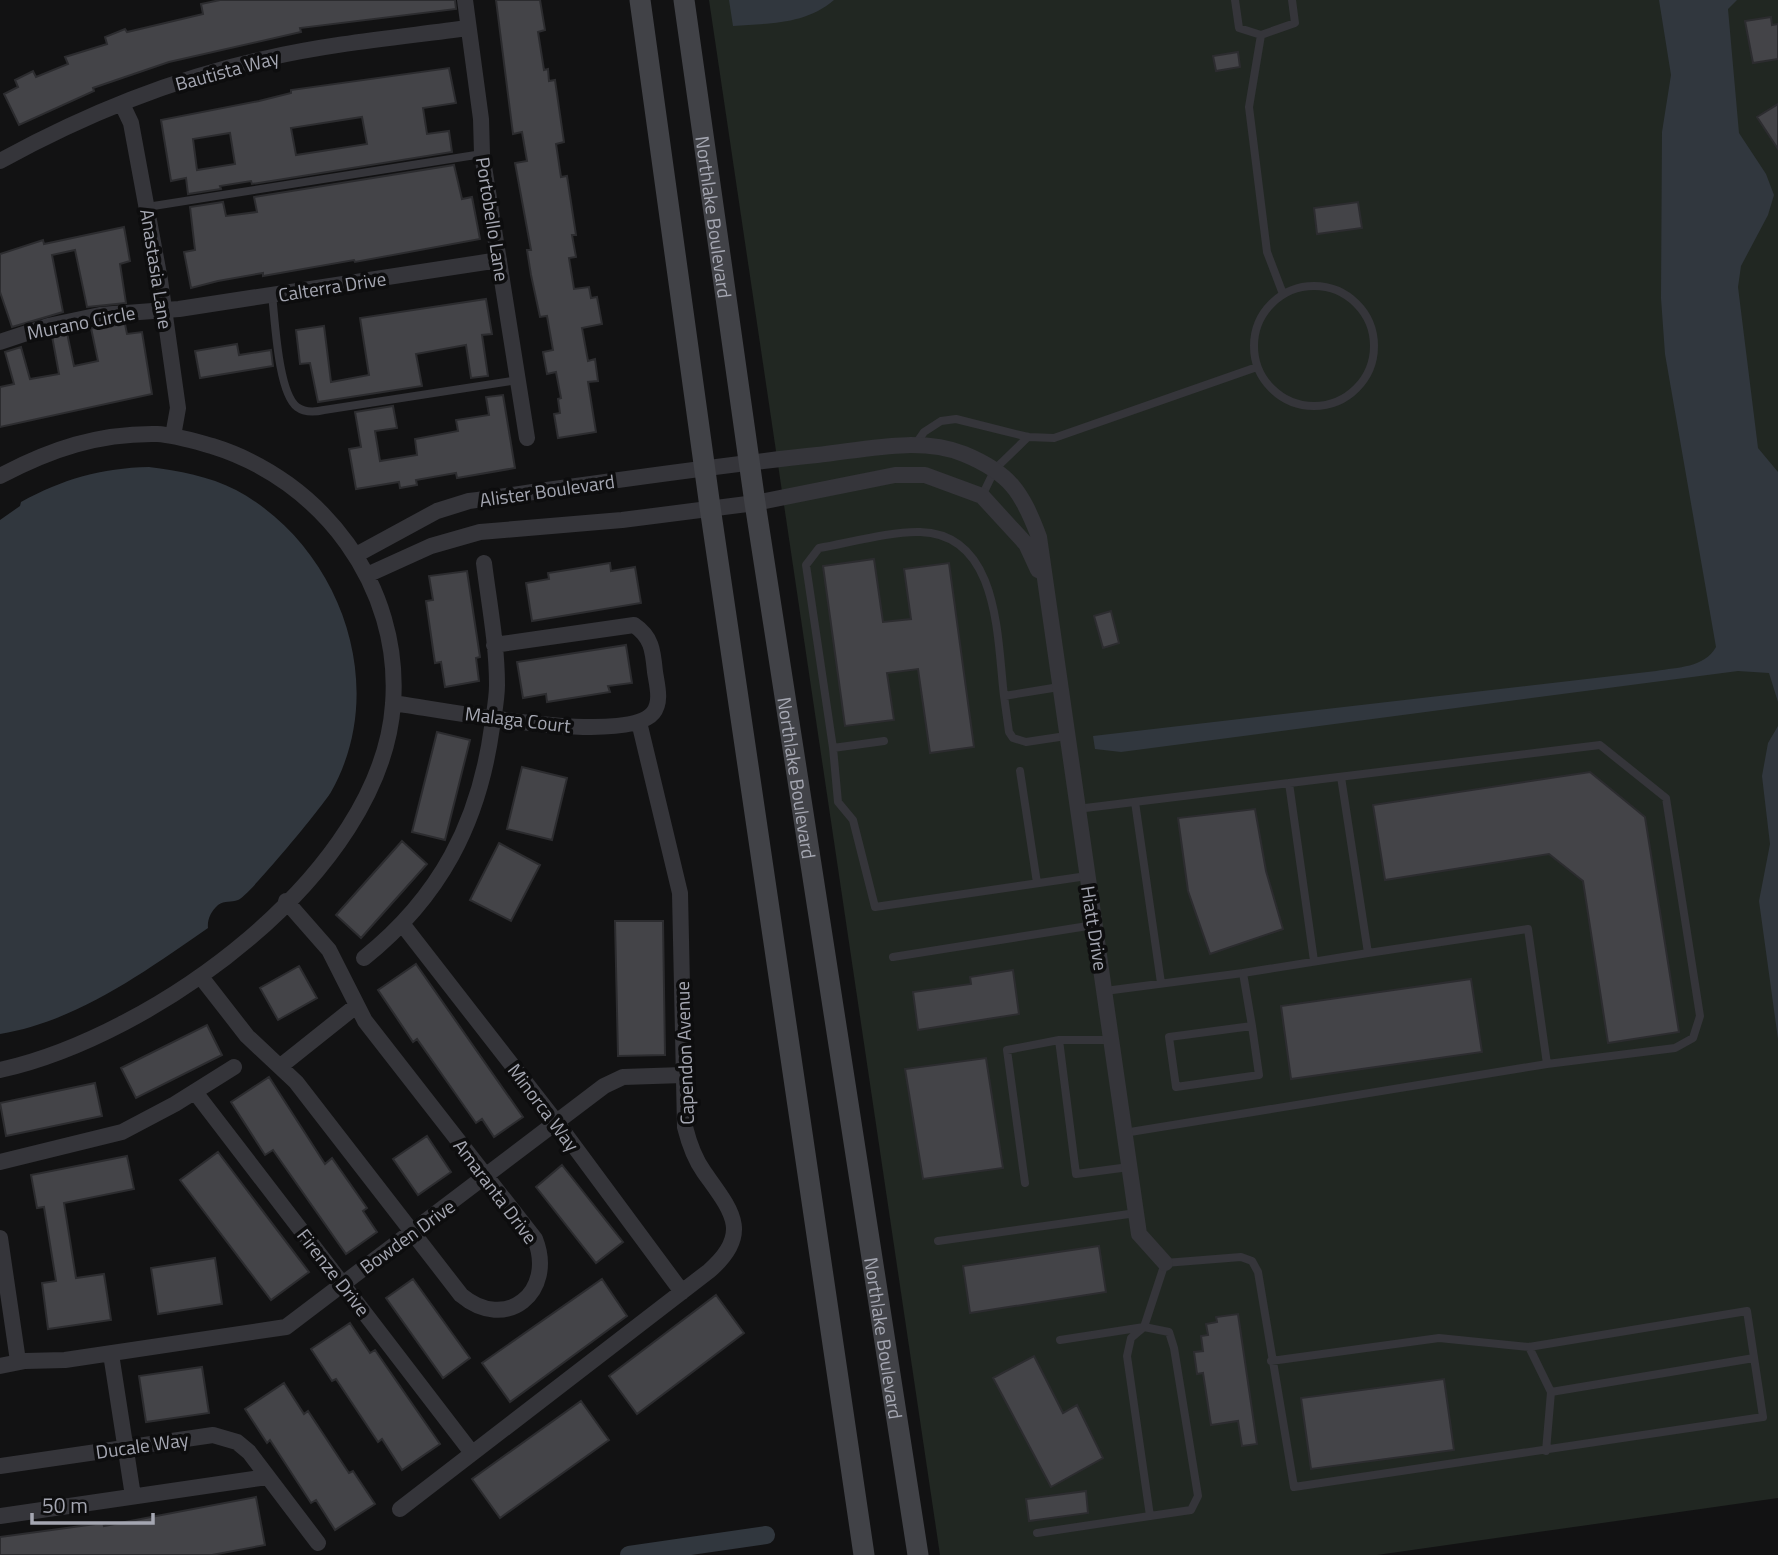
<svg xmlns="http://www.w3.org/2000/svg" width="1778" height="1555" viewBox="0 0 1778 1555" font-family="'Titillium Web',sans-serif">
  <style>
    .green { fill: #212722 }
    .water { fill: #31373e }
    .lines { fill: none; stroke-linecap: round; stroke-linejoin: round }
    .canal { stroke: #31373e; stroke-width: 18 }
    .building { fill: #444448; stroke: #2c2c2f; stroke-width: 2; fill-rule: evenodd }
    .lane { stroke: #35353a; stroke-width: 8 }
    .street { stroke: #35353a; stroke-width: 16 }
    .secondary { stroke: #414247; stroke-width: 21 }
    .labels { text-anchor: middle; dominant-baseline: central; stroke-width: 7; stroke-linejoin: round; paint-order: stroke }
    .street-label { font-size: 19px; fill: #a5a7b2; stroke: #0d0d0e }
  </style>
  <rect width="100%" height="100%" fill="#121213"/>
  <path class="green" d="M709 0H1778V1498L1377 1555H940Z"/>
  <path class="water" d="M729 0H834C805 25 769 23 733 26Z
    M1659 0H1737L1728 9 1739 133 1766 174 1774 195 1768 215 1741 266 1738 287 1758 448 1778 472V702L1769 673 1738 671 1121 752 1095 749 1093 736 1656 671C1678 667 1704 668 1716 647L1665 354 1661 298 1662 132 1671 75Z
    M149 467C179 471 209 476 236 490 340 546 391 686 331 792 323 806 248 897 238 900 231 903 225 900 218 905 211 911 207 920 208 928 144 972 78 1021 0 1034V520L20 506 21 502C63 479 101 468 149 467Z
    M1778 726V1039L1759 901 1770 844 1762 776 1768 743Z"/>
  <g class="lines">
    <path class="canal" d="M629 1555 766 1535"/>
  </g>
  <path class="building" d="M220 0H455L456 9 300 28 301 32 169 62 93 88 94 91 19 125 4 94 18 87 15 80 33 71 36 77 68 64 65 57 107 44 105 37 125 29 127 32 203 14 201 4Z
    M496 0H540L545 30 538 32 544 70 548 69 549 81 555 80 564 142 556 144 561 177 567 176 576 235H572L576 257 569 258 574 289 589 287 591 298 597 297 602 324 582 328 588 361 595 359 598 381 588 382 596 432 558 438 554 414 560 413 558 399 561 398 556 372 547 374 543 352 553 350 547 316 540 317 531 275 527 250H531L515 163 527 161 522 132 513 134Z
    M1771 17 1772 25 1778 24V59L1753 63 1745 21Z
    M1238 52 1240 67 1216 71 1213 56Z
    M449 68 456 103 423 108 427 134 449 131 452 152 252 184 251 181 220 186 221 189 188 194 186 178 171 181 161 120 259 101 291 93V90ZM362 117 367 144 296 155 291 128ZM230 133 235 164 197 170 193 139Z
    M1778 104V149L1757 117Z
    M454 165 462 199 472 197 480 239 355 262 354 260 263 276V273L218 281 191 288 184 252 195 250 190 207 223 202 226 216 257 212 254 197Z
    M1358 202 1362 228 1317 234 1314 208Z
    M124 227 130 261 120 264 126 303 87 307 75 250 52 255 63 312 12 327 0 292V254L43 240 44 244Z
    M486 299 492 334 482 335 488 376 471 378 466 345 416 354 422 386 318 402 310 363 300 364 296 330 324 326 331 382 369 375 360 318Z
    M125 324 127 334 142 332 152 394 0 427V387L14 384 5 352 21 347 30 379 59 374 52 336 67 333 74 366 98 361 91 328Z
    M237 344 239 355 271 350 273 366 200 378 195 351Z
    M503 395 515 468 457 478 456 473 416 480 417 485 400 488 399 482 356 489 349 449 361 447 355 412 393 406 397 428 375 431 380 461 417 455 415 439 458 431 456 420 489 415 486 397Z
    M874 559 883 622 911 619 904 569 949 563 974 747 930 753 918 669 887 673 894 720 845 726 823 566Z
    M610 563 611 571 635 567 641 603 532 621 526 583 549 579 548 573Z
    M467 571 480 657 476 658 479 681 445 687 441 662 435 663 426 601 433 600 429 576Z
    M1111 611 1119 643 1103 648 1094 616Z
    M626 645 632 683 608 686 610 692 547 702 546 694 523 698 517 662Z
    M437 732 470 740 445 840 412 832Z
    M522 767 567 778 552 840 507 829Z
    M1590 772 1645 817 1679 1032 1608 1043 1583 881 1549 854 1385 880 1373 805Z
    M1255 809 1266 871 1283 929 1210 954 1188 891 1178 818Z
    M402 841 427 864 361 938 336 915Z
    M499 843 540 865 511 921 470 900Z
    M615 921H663L665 1055 618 1056Z
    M416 964 523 1117 494 1137 482 1119 476 1123 417 1039 413 1042 378 990Z
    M299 966 317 998 278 1020 260 988Z
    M1013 970 1019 1014 918 1030 913 992 971 984 970 977Z
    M1471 979 1482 1052 1291 1079 1281 1006Z
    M207 1025 222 1055 136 1098 121 1068Z
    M986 1058 1003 1168 923 1179 905 1069Z
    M269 1077 325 1164 332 1158 367 1208 363 1211 377 1232 346 1254 273 1150 265 1155 231 1102Z
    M95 1083 102 1116 6 1136 0 1103Z
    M427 1136 451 1172 418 1195 393 1159Z
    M218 1152 309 1272 271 1300 180 1180Z
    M127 1156 134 1189 64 1203 76 1278 104 1274 111 1320 48 1329 42 1283 56 1281 44 1207 37 1208 31 1175Z
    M562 1165 623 1242 596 1263 536 1187Z
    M1099 1246 1106 1292 970 1313 963 1266Z
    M215 1258 222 1304 158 1314 151 1268Z
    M413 1279 470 1358 443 1378 386 1298Z
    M602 1279 627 1316 510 1402 482 1363Z
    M716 1295 744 1333 637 1414 609 1376Z
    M1238 1314 1257 1444 1242 1446 1238 1421 1211 1425 1203 1373 1197 1374 1194 1352 1203 1351 1201 1336 1208 1335 1206 1324 1217 1322 1216 1317Z
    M350 1323 370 1353 375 1350 440 1444 402 1470 382 1439 378 1442 336 1379 332 1381 311 1349Z
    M1034 1356 1063 1413 1077 1405 1103 1458 1051 1487 993 1378Z
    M202 1367 209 1413 146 1422 139 1376Z
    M1444 1379 1454 1450 1311 1469 1301 1398Z
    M284 1383 304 1414 308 1411 349 1473 353 1471 375 1504 335 1530 316 1500 311 1503 270 1440 267 1443 245 1409Z
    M581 1401 609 1440 500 1518 472 1479Z
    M1086 1491 1088 1513 1029 1521 1026 1499Z
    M256 1497 265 1545 212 1555H0V1537L103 1523 104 1526Z"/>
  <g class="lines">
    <path class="lane" d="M1235 0 1239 28 1261 35 1295 23 1292 0
      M1261 35 1249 107 1267 252 1283 294
      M147 207 482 154
      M1254 346a60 60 0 1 1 120 0a60 60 0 1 1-120 0Z
      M272 295C275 319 278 393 297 407 305 413 315 412 324 410L518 380
      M915 445 924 432 941 421 956 419 1028 437 1054 438 1257 367
      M982 496 995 469 1028 437
      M1004 696 1009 732 1013 738 1026 742 1066 736
      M884 741 833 748 806 565 819 548C848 543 892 531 920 532 1000 534 997 639 1004 696L1059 687
      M833 748 838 802 853 820 875 907 1087 876
      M1020 771 1037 883
      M1289 783 1314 961
      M1135 802 1161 983
      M1077 809 1600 745 1666 798 1700 1016 1693 1038 1675 1048 1547 1064 1528 929 1368 953 1341 777
      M893 957 1094 925
      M1243 973 1368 953
      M1105 991 1243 973 1252 1026 1169 1037 1176 1087 1259 1075 1252 1026
      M1111 1040H1059L1076 1174 1129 1167
      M1124 1133 1547 1064
      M1025 1183 1007 1050 1059 1040
      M938 1241 1136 1213
      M1144 1327 1169 1332 1174 1348 1198 1496 1191 1510 1150 1516 1127 1356 1131 1338Z
      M1060 1340 1144 1327 1165 1263 1241 1257 1252 1261 1258 1272 1294 1487 1763 1417 1747 1311 1529 1347 1439 1338 1271 1361
      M1529 1347 1551 1392 1546 1451
      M1551 1392 1754 1358
      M1037 1533 1150 1516"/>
    <path class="street" d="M465 0 481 119 482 154 527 438
      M122 104 131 123 160 280 178 408 173 436
      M0 161C84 115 174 78 268 58 334 43 402 37 468 28
      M0 342 48 326 100 315 179 309 499 260
      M0 476C51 449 99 433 157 434 175 435 194 441 212 446 322 480 402 586 393 704 381 874 154 1036 0 1070
      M356 555 437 511 469 501C585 485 701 467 817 455 864 450 919 436 964 454 1010 473 1022 492 1039 537L1139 1234 1165 1263
      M367 575 431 546 480 532 622 520 755 503 895 475H925L982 496 1026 544 1038 570
      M393 703C438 709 625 747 653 713 662 702 657 685 655 672 653 651 652 637 634 625L494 645
      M403 925 557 1123 682 1292
      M364 958C440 897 479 823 492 727 494 713 497 699 497 685 497 644 489 603 484 563
      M201 977 247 1036 296 1082 461 1295C506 1333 556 1292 535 1239L365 1021 329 950 286 901
      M282 1065 356 1006
      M195 1092 472 1453
      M0 1162 122 1132 175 1104 234 1067
      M0 1238 18 1361
      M111 1354 133 1496
      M0 1366 25 1361 65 1360 286 1327 604 1086 623 1077 683 1075
      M0 1466 213 1435 237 1442 249 1452 318 1543
      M400 1509 709 1271C753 1233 731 1210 704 1172 694 1158 689 1143 685 1127L680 893 639 722
      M0 1516 267 1477"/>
    <g class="secondary">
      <path d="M640 0 710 507 864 1555"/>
      <path id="s1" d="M684 0 755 503 918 1555"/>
    </g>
  </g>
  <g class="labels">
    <g class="street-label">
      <text transform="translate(227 70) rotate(-15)">Bautista Way</text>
      <text stroke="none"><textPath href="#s1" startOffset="219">Northlake Boulevard</textPath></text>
      <text transform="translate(493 219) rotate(81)">Portobello Lane</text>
      <text transform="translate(157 269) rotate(81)">Anastasia Lane</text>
      <text transform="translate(332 286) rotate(-9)">Calterra Drive</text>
      <text transform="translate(81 322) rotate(-11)">Murano Circle</text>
      <text transform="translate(547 490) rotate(-8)">Alister Boulevard</text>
      <text transform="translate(518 719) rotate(7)">Malaga Court</text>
      <text stroke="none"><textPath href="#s1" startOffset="786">Northlake Boulevard</textPath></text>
      <text transform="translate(1095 928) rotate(81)">Hiatt Drive</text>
      <text transform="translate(684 1053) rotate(-92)">Capendon Avenue</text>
      <text transform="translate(544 1107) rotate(53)">Minorca Way</text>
      <text transform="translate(496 1191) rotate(53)">Amaranta Drive</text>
      <text transform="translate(407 1236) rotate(-36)">Bowden Drive</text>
      <text transform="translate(334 1272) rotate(52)">Firenze Drive</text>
      <text stroke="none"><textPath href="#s1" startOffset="1353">Northlake Boulevard</textPath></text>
      <text transform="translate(142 1445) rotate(-8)">Ducale Way</text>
    </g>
  </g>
  <path d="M32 1513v10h121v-10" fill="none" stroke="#a5a7b2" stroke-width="3.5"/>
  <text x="42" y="1513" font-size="21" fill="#a5a7b2" stroke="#0d0d0e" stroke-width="5" paint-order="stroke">50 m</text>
</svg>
